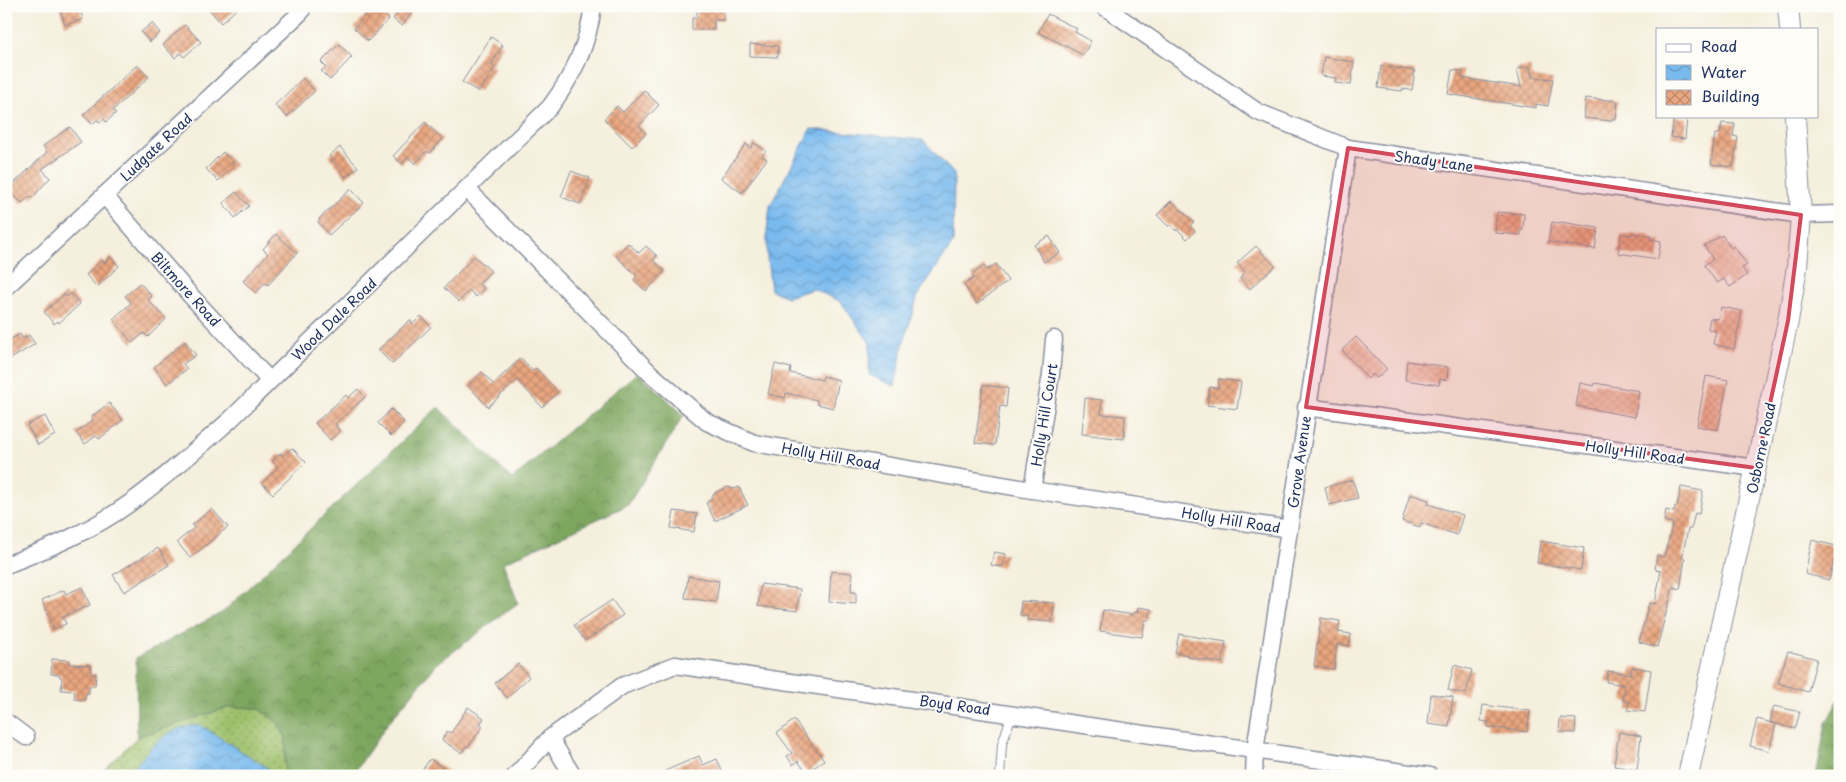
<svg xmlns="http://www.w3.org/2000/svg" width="1846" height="782" viewBox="0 0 1846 782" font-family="'Playpen Sans',sans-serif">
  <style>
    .grass { fill: url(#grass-dots); stroke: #5c7864 }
    .forest { fill: url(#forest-crowns); stroke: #4c6a5e }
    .water { fill: url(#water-waves); stroke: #4a74a6 }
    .building { fill: url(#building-cross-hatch) }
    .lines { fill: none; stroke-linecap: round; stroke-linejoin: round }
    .service-casing { stroke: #888f9e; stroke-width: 10 }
    .minor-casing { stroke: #888f9e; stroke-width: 19 }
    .tertiary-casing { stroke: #888f9e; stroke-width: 22 }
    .service { stroke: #fff; stroke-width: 8 }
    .minor { stroke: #fff; stroke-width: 16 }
    .tertiary { stroke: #fff; stroke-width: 20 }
    .marked { fill: #d1495b; fill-opacity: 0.2; stroke: #d1495b; stroke-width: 4; stroke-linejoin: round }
    .labels { text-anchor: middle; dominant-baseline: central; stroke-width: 4; stroke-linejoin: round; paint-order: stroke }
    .street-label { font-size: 14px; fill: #1b2f5e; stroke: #fdfcf7 }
  </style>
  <defs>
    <pattern id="grass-dots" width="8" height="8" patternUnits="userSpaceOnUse" patternTransform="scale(1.25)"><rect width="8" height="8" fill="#9ec06a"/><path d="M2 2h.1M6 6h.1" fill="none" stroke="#809c5a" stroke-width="1.8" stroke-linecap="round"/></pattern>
    <pattern id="forest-crowns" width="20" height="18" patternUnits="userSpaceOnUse" patternTransform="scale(1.25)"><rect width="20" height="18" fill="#7ea65e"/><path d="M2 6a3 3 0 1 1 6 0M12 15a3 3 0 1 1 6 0" fill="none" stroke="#668851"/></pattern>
    <pattern id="water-waves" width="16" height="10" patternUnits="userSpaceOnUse" patternTransform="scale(1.25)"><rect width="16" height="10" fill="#79baee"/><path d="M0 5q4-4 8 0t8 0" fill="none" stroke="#6298c4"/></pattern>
    <pattern id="building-cross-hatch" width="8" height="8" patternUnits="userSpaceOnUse" patternTransform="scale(1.25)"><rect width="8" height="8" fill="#eaa67f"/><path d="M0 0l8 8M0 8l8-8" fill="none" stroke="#bd886b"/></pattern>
  </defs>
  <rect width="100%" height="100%" fill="#fdfcf7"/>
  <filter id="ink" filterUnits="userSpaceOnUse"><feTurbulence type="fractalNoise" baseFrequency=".02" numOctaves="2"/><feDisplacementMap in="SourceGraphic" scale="10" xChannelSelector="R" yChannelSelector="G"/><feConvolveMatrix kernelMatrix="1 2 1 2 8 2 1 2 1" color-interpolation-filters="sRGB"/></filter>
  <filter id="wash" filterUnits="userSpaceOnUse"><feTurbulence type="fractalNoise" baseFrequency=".0096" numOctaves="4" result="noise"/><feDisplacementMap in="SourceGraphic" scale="20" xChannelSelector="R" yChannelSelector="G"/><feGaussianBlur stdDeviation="1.12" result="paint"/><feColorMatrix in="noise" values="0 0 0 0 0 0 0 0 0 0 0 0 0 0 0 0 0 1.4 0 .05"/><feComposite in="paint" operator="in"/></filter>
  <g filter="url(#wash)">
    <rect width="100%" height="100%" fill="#f5efdd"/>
    <path class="grass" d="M229 707 258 708 277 722 286 737 284 776H98L137 737Z"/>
    <path class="forest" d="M638 372 684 415 628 505 503 563 518 603 437 664 388 723 352 776H284L286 737 277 722 258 708 229 707 137 737 136 658 223 612 438 407 512 479Z
      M1840 697V776H1816L1826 723Z"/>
    <path class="water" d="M811 129 923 140 954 174 953 243 918 295 904 341 895 386 869 375 870 343 841 302 813 289 787 297 771 290 767 258V231L770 206Z
      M200 725 266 767 273 776H128C149 750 164 726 200 725Z"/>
    <g id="blocks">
      <path class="building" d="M59 6H79L83 19 65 25Z
        M206 6H240L221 23Z
        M697 6H717V9H724V20H714V30H692V18H697Z
        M402 7 411 14 402 26 393 19Z
        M378 9 389 19 368 41 354 28 369 11 373 15Z
        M1048 14 1077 29 1075 32 1091 41 1083 55 1038 32Z
        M152 23 160 33 150 42 141 32Z
        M185 25 201 42 184 57 180 53 175 58 163 45Z
        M491 37 503 45 491 65 495 68 479 92 462 82Z
        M339 44 352 57 330 80 321 71 326 67 321 62Z
        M750 44 778 46V57L750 56Z
        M1324 57 1354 62 1351 85 1335 83 1336 78 1321 76Z
        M137 65 149 77 113 110 116 113 106 122 104 119 100 122 97 120 92 124 83 115Z
        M1381 66 1415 71 1412 90 1402 89V91L1378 88Z
        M1530 66 1532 77 1553 79 1548 106 1536 104V108L1448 94 1452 70 1463 71 1462 78 1521 87 1517 69Z
        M303 78 315 91 287 117 275 105Z
        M644 90 659 105 639 126 646 133 632 147 604 119 617 106 623 112Z
        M1586 98 1618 101 1616 119H1611V121L1584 118Z
        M1674 117 1687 118 1685 139 1671 137Z
        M425 122 443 139 430 153 427 151 415 164 408 157 402 164 393 156Z
        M1722 123 1735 124 1733 136 1738 137 1733 167 1711 164 1715 134H1720Z
        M70 127 81 142 42 169 50 178 32 198 30 196 22 203 8 189 47 152 43 146Z
        M754 143 766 151 762 156 767 159 742 193 721 178 746 144 751 148Z
        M340 147 358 167 346 177 329 156Z
        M223 152 235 165 218 181 206 169Z
        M571 171 590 178 580 204 561 197Z
        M351 189 364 203 329 235 318 222 320 220 319 219Z
        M236 192 249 206 235 218 223 203Z
        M1171 201 1194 222 1190 226 1195 231 1187 239 1177 229 1176 231 1170 225 1168 226 1157 215Z
        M1497 212 1524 214 1523 230H1521V235L1495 233Z
        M1552 222 1560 223 1561 222 1598 228 1595 249 1548 242Z
        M1631 233 1651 236 1650 239 1661 241 1658 259 1618 253 1621 234 1631 235Z
        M276 234 297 253 268 285 265 283 256 293 243 281 268 254 263 249Z
        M1722 235 1731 248 1734 246 1747 265 1742 268 1747 275 1730 287 1724 279 1717 283 1704 265 1713 259 1704 246Z
        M1049 236 1060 253 1044 262 1034 245Z
        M628 243 639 253 646 246 657 256 653 260 665 271 646 291 634 280 637 276 616 256Z
        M1256 246 1275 266 1250 289 1240 278 1245 272 1237 263Z
        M474 256 491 271 479 284 484 288 476 297 469 290 459 302 444 288Z
        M111 257 119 266 97 287 86 275 102 260 104 263Z
        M996 264 1008 281 977 304 964 285 974 278 972 275 984 266 987 270Z
        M140 283 152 296 148 300 166 319 148 337 144 333 132 343 113 319 131 303 125 296Z
        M71 293 80 304 59 323 58 321 54 324 44 312 65 294 67 297Z
        M1721 307 1742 311 1734 349 1713 344 1716 331 1708 329 1710 318 1718 319Z
        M421 316 431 327 392 364 378 350 410 320 413 324Z
        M20 334 23 339 29 335 35 344 6 362V342Z
        M1356 337 1387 369 1377 378 1373 374 1368 379 1342 350Z
        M185 341 196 355 183 364 187 369 167 384 154 367Z
        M521 358 533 371 536 368 558 392 542 407 517 380 488 407 468 385 482 372 493 384Z
        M1407 361 1448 367 1447 380 1440 379 1439 385 1405 380Z
        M775 364 791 368 790 373 822 380 823 376 839 380 833 408 817 404V400L786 393 785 398 768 394Z
        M1706 376 1728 380 1718 430 1697 426Z
        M1219 379 1241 382 1237 409 1207 405 1210 387 1218 388Z
        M1580 383 1594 386 1595 383 1639 391 1635 417 1576 406Z
        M983 385 1008 388 1006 407 1000 406 995 445 975 443Z
        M358 389 365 397 335 424 340 431 330 440 315 423 346 395 348 398Z
        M1085 398 1102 400 1101 414 1125 416 1124 439 1082 434Z
        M109 403 123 420 99 439 96 436 85 444 76 433 93 420 91 417Z
        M391 409 404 422 391 436 378 423Z
        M45 416 55 435 38 445 27 425Z
        M292 448 306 462 273 494 262 483 278 467 272 461 280 453 283 456Z
        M1353 480 1358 498 1329 505 1325 487Z
        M727 487 734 489 739 487 748 505 715 521 706 503 711 500 713 494Z
        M1681 487 1703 491 1699 514 1695 513 1691 529H1688L1682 558H1685L1680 589 1673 587 1657 647 1639 642 1649 603 1655 604 1661 570 1655 569 1657 555 1664 557 1673 523 1664 521 1666 510 1674 512 1675 506 1677 507Z
        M1410 494 1429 500 1428 504 1463 515 1457 535 1421 523 1420 527 1402 521Z
        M212 509 228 527 190 558 177 542 194 528 192 525Z
        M674 511 697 514 694 532 671 528Z
        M1812 540 1840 547 1838 562 1834 560 1829 580 1805 574Z
        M1540 541 1584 548 1581 570 1537 563Z
        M158 548 169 565 124 592 113 575Z
        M994 552 1006 554 1002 567 991 565Z
        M831 571 852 573 851 592H856V604L829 602Z
        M688 576 719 581 716 602 685 598Z
        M761 584 800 589 797 611 758 606Z
        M82 587 90 605 63 617 66 624 54 629 42 600 64 590 66 594Z
        M612 600 623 615 585 641 574 625Z
        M1021 601 1054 603 1052 622 1027 620 1028 616 1020 615Z
        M1138 607 1151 609 1149 620H1145L1142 637 1100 631 1103 610 1133 615V612L1137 613Z
        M1321 618 1340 621 1338 632 1351 634 1349 646 1337 644 1334 669 1314 666Z
        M1179 634 1226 642 1222 663 1188 657 1189 655 1175 653Z
        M1788 651 1817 659 1808 692 1778 683Z
        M52 659 69 660V664L91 665V674H96L95 686H89V693H86L85 700 74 699 75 691 61 690 62 678 60 677V675L51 674Z
        M518 664 529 677 507 698 495 683Z
        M1454 665 1472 670 1466 694 1448 690Z
        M1632 667 1651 670 1645 712 1628 710 1629 702 1623 701 1625 685 1606 682 1608 671 1631 674Z
        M1431 694 1453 697 1449 727 1428 724Z
        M1483 705 1530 711 1527 732 1488 727 1489 722 1481 721Z
        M1774 706 1800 712 1795 729 1770 722Z
        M468 707 484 718 480 724 483 726 468 747 466 746 461 753 442 740 447 731 451 733Z
        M1560 718 1576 719 1575 733 1559 732Z
        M1757 719 1776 724 1769 751 1750 746Z
        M794 720 824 760 807 773 798 761 793 765 787 756 792 753 777 733Z
        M1619 732 1641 736 1637 770 1614 766Z
        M699 756 703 765 717 759 724 776H654Z
        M430 759 456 776H418Z"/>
    </g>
  </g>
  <g filter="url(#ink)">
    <use href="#blocks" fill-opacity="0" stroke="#888f9e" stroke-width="1"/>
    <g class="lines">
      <g class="service-casing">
        <path id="service" d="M1000 776 1002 744 1012 714"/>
      </g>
      <g class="minor-casing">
        <path id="minor" d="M1103 6 1258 112 1348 148 1801 215 1840 214
          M467 189 650 373 707 422 754 443 1032 490 1289 529
          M104 195 191 296 270 381
          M6 287 301 12 303 6
          M1306 407 1756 468
          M1032 490 1051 374 1054 339
          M6 565C48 549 93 530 130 503 165 478 197 449 230 420L550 107C573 76 588 45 593 6
          M6 722 26 737
          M550 738 573 776
          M515 776 550 738 622 686 675 665 1430 776
          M1254 776 1255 750 1348 148"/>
      </g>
      <g class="tertiary-casing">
        <path id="tertiary" d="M1788 6 1790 29
          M1688 776 1788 321 1797 267 1801 215 1795 116"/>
      </g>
      <use href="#service" class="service"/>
      <use href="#minor" class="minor"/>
      <use href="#tertiary" class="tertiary"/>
    </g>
  </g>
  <path class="marked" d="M1348 148 1801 215 1788 321 1756 468 1306 407Z"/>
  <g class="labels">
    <g class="street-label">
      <text transform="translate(156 147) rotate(-43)">Ludgate Road</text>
      <text transform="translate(1434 161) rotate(8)">Shady Lane</text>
      <text transform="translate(186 289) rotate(48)">Biltmore Road</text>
      <text transform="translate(334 319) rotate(-44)">Wood Dale Road</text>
      <text transform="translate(1044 415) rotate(-81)">Holly Hill Court</text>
      <text transform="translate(1761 448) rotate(-78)">Osborne Road</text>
      <text transform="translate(1635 452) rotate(8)">Holly Hill Road</text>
      <text transform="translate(831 456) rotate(10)">Holly Hill Road</text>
      <text transform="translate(1299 462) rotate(-82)">Grove Avenue</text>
      <text transform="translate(1231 520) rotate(9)">Holly Hill Road</text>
      <text transform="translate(955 705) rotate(8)">Boyd Road</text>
    </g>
  </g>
  <rect width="1846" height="782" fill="none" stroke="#fdfcf7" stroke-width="25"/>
  <rect x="1656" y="28" width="162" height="90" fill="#fdfcf7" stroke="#a3aaba"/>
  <rect x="1666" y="44" width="25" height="8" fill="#ffffff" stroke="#a3aaba"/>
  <text x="1701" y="52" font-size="15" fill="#1b2f5e">Road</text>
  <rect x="1666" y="65" width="25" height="15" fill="url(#water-waves)" stroke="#a3aaba"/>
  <text x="1701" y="78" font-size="15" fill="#1b2f5e">Water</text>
  <rect x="1666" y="90" width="25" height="15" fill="url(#building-cross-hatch)" stroke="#a3aaba"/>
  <text x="1701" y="102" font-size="15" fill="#1b2f5e">Building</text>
</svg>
